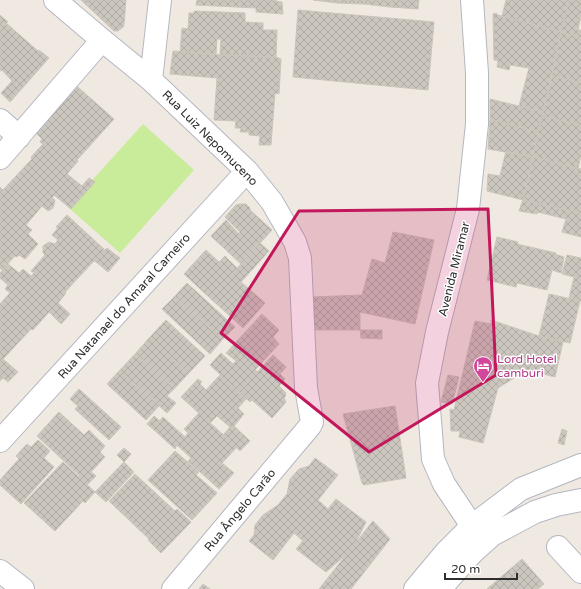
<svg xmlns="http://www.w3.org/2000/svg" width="581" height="589" viewBox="0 0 581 589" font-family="'Varela Round',sans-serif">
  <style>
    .pitch { fill: #c9ec9a }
    .building { fill: url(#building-cross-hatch); stroke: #cbc5ba }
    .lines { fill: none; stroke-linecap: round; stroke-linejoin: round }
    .street-casing { stroke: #b4b7c1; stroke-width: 24 }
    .secondary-casing { stroke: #b4b7c1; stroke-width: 24 }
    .street { stroke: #fff; stroke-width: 22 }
    .secondary { stroke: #fff; stroke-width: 22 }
    .marked { fill: #c2185b; fill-opacity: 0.2; stroke: #c2185b; stroke-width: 3; stroke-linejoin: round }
    .labels { text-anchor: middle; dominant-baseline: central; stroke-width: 3; stroke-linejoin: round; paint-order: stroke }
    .street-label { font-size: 12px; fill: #2e2e2e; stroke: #fff }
    .hotel-label { font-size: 12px; fill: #b23c85; stroke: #fff; text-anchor: start }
  </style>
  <defs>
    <pattern id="building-cross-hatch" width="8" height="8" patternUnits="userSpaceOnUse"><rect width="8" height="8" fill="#cbc7bf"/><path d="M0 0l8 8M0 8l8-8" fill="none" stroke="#afaba4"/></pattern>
  </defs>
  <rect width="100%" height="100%" fill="#efe9e1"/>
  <path class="pitch" d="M143 124 194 170 120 253 68 207Z"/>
  <path class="building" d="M81 0H126L124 24 123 27 118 31H114Z
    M197 0H276V1L282 2 283 14 256 12V8L196 5Z
    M313 0H337V3Z
    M337 0H365L364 4 337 3Z
    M365 0H391L390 7 364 4Z
    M391 0H419L418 9 390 7Z
    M506 0H569L561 32 502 16Z
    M569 0H581V15L578 30H581V38L561 32Z
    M298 10 434 22 428 90 293 77Z
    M194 11 245 13V22L263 23V30H277L276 57 220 55 221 39H217L216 54 180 52 182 28 188 29 189 13H194Z
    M496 13 498 15 561 32 543 112 519 106 529 68 510 65 509 70 497 67 498 61 494 60 493 14Z
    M0 15 8 22 6 23 38 51 39 50 49 58 10 102 1 93 12 81 2 70 0 71Z
    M561 32 581 38V83L552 76Z
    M173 51 220 55 276 57 281 59 279 94 275 93 271 145H259L260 136 249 135V132H240L241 128H235L236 121 214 120 217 78 170 74Z
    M552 76 581 83V125L542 116Z
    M71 81 114 119 77 160 78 161 67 174 82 186 89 178 95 182 71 209 54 195 52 198 55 200 53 208 48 211 42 206 26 225 32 230 28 234 38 244 25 259 19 255 17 257 15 256 2 270 0 268V187L3 190 32 159 31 157 43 144 40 142 42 139 30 127Z
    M490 99 543 112 538 132 490 119Z
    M542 116 581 125V155L578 169 533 157Z
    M490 119 538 132 533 157 488 149Z
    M506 151 533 157 523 200 487 191 488 174 500 176Z
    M533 157 581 169V213L523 200Z
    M523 200 581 213V237L562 232 566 219 538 212 537 214 519 211Z
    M239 204H246L250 208V210L272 230 241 264 211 236 226 220 239 234 240 232 225 217 236 205Z
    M67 215 105 250 107 248 120 258 108 272 95 261 93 262 65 292 66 293 58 303 70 314 61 324 49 312 33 330 31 329 3 359 18 372 8 382 3 378 0 381V304L10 293 5 289 8 285 0 278V273L8 264 19 273 23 269 31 276 34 273 31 271 45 255 43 253V246L49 242 55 244 58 240 52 235 58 228 56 227Z
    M393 232 434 240 415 324 360 312V330H311V297L362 295 372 259 385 263Z
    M497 237 518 242 517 244 556 253 555 254 564 257 561 273 552 270 547 290 517 283 516 287 487 280Z
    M260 243 269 251 241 282 265 303 243 328 210 298Z
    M206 250 219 262 225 256 237 268 210 298 184 274Z
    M567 255 581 258V301L569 298 574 277 562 274Z
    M187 283 235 327 222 340 175 296Z
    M549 294 580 301 570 343 539 336Z
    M175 296 222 340 210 354 162 309Z
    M262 314 279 330 273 337 279 344 255 370 258 372 239 392 210 365 221 353 233 364 236 361 226 353Z
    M166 320 205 356 189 373 150 337Z
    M491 320 539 336 563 342 555 377 527 370 498 388 483 443 459 437 460 431H451L450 409 454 410 475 321 491 324Z
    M360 330H382V339L361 338Z
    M150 337 189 373 174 389 136 353Z
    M136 353 174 389 167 396 176 403 167 413 120 370Z
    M273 355 286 367 280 374 285 379 279 386 286 393 285 394 286 395 284 398 286 402 272 418 252 400 250 402 239 392Z
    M120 370 159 406 146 420 107 384Z
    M220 375 247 398 238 408 244 414 234 426 250 441 240 451 223 435 230 427 217 416 210 423 181 397 198 379 202 382 200 384 206 390Z
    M448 375 459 377 452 404 441 402Z
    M79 389 121 427 109 440 75 409 78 406 70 399Z
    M395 406 406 478 364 485 362 483 343 414Z
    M59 412 84 435 89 430 105 446 100 452 105 457 91 472 96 476 87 485 79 477 80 476 37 436Z
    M199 413 237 447 222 463 234 473 219 489 188 461 191 458 177 445 175 449 153 429 163 417 185 437 188 433 184 429Z
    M154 416 160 421 153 429 147 424Z
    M562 429 567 431 564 445 558 443Z
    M38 440 50 451 44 458 54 467 21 504 0 485V480L19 459 16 456 27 444 31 447Z
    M124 448 131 454 124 462 117 455Z
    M175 451 199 472 196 475 217 493 192 520 148 480Z
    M315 458 338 475 318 500 328 509 336 499 366 522 355 544 347 554 326 572 296 549 303 541 294 533 273 560 249 541 254 535 255 525 263 515 278 505 287 494 290 479 299 469 309 466Z
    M63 462 95 492 85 503 83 501 55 531 24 503Z
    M124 462 134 472 106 502 95 492Z
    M135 474 175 511 177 509 191 522 161 553 148 540 149 539 109 501Z
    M373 521 390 539 351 589H319Z
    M522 559 544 584 538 589H487Z
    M203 584 210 589H199Z"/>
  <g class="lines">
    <g class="street-casing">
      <path id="street" d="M55 0 102 40 151 80 247 171 272 202 295 242 300 258 306 388 312 422 310 426 173 589
        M151 80 160 0
        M0 120 19 137
        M0 158 102 40
        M0 441 247 171
        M472 526 444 484 433 459 427 383 437 332 468 209 477 124V73L472 0
        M558 547 581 572
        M0 571 23 589"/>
    </g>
    <g class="secondary-casing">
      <path id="secondary" d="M415 589 446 552 472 526 521 489 581 465
        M440 589 473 552 492 535 535 512 556 505 581 500"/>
    </g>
    <use href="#street" class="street"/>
    <use href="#secondary" class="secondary"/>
  </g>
  <path class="marked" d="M488 209 496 375 369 452 221 333 299 211Z"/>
  <defs>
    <g id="hotel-pin" transform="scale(1)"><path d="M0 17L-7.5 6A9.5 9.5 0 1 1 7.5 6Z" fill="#d1479c" stroke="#fff"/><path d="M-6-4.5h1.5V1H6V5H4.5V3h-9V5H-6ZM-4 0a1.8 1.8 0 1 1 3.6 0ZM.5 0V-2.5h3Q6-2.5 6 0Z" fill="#fff"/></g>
  </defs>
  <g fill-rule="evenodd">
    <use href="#hotel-pin" x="483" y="366"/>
  </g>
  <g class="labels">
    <g class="street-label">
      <text transform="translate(210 138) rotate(45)">Rua Luiz Nepomuceno</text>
      <text transform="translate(454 269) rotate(-76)">Avenida Miramar</text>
      <text transform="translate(124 306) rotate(-48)">Rua Natanael do Amaral Carneiro</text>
      <text transform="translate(240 510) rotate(-50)">Rua Ângelo Carão</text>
    </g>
    <g class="hotel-label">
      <text x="497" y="359">Lord Hotel<tspan x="497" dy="14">camburi</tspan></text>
    </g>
  </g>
  <path d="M445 573v6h72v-6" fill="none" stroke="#2e2e2e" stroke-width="2"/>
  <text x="451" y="573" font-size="12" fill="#2e2e2e" stroke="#ffffff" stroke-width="3" paint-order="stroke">20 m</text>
</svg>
